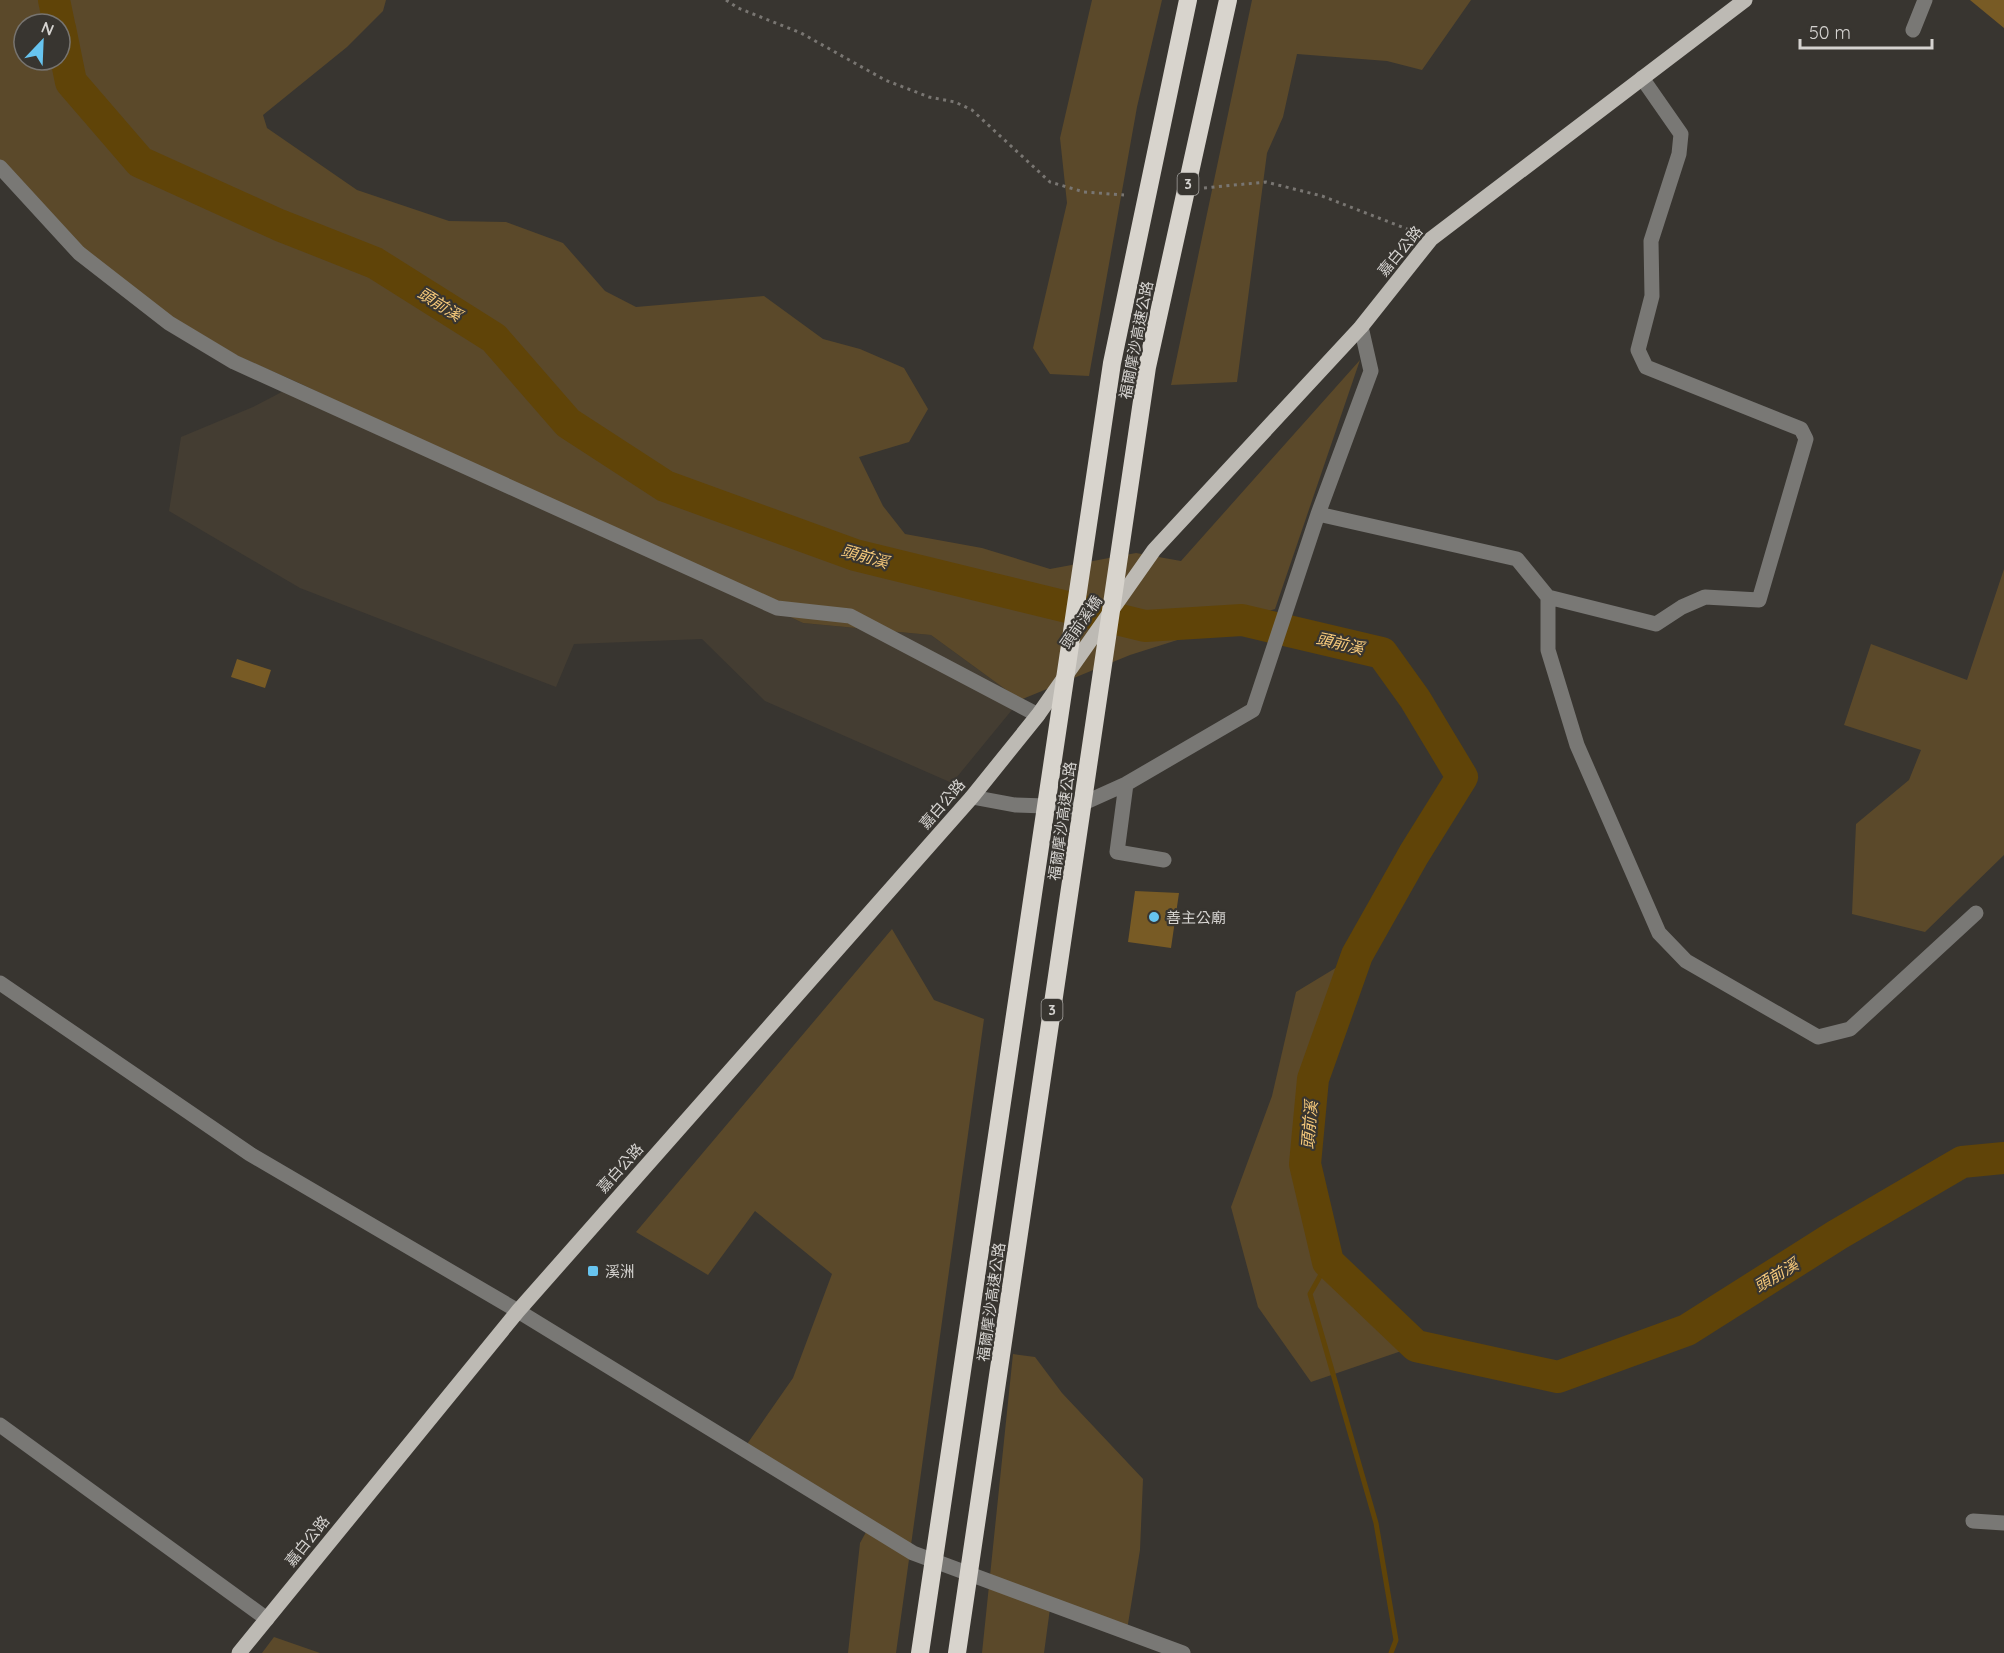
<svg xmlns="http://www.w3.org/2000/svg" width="2004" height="1653" viewBox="0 0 2004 1653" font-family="Quicksand,'Noto Sans TC',sans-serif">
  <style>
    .built { fill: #443d32 }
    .green { fill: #5b492a; fill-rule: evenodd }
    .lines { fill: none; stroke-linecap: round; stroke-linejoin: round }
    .stream { stroke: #604408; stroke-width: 5 }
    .river { stroke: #604408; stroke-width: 32 }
    .building { fill: #785b25 }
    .path { stroke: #797672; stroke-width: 3; stroke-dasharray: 3 4.5; stroke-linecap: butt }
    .minor { stroke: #797875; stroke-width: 15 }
    .major { stroke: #bdbab4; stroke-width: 15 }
    .highway { stroke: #d8d4cd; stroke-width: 18 }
    .poi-dot { fill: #67c4ef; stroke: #383530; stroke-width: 2 }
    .labels { text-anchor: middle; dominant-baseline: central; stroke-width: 4.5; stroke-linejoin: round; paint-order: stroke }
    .shield { fill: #383530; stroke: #a6a4a0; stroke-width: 1.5 }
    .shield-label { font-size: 14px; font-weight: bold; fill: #d5d3d0 }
    .street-label { font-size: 15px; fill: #d5d3d0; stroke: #383530 }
    .poi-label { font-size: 15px; fill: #d5d3d0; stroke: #383530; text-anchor: start }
    .water-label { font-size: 16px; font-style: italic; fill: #f7ca7b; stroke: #383530 }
  </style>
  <rect width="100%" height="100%" fill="#383530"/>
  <path class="built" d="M299 383 803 623 931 635 1020 700 952 783 765 701 702 639 574 644 556 687 300 588 169 511 181 437 253 407Z"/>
  <path class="green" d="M0 0H386L383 11 347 47 263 115 267 128 357 190 449 221 506 222 563 243 605 291 636 307 764 296 823 339 860 349 904 368 928 409 909 442 859 457 883 506 905 534 982 548 1050 569 1136 553 1181 561 1360 360 1275 609 1130 655 1020 700 931 635 803 623 299 383 179 330 79 253 0 167ZM24 24H60V60H24Z
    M1092 0H1162L1137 107 1089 376 1050 374 1033 348 1067 203 1060 138Z
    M1252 0H1471L1422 70 1387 61 1297 54 1283 117 1267 153 1237 382 1171 385Z
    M2004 569V855L1925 932 1852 914 1856 824 1909 780 1921 750 1844 725 1871 644 1967 680Z
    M892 929 934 1000 984 1019 896 1653H848L860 1543 871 1523 745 1447 793 1378 832 1274 755 1211 708 1275 636 1232Z
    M1357 955 1313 1079 1305 1164 1328 1262 1416 1346 1311 1382 1258 1307 1231 1207 1272 1096 1296 992Z
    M1013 1354 1035 1357 1062 1393 1143 1479 1140 1550 1127 1630 1051 1601 1044 1653H982Z
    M274 1637 320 1653H262Z"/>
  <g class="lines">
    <path class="stream" d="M1328 1262 1310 1294 1376 1523 1396 1640 1391 1653"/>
    <path class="river" d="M54 0 59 24
      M60 28 71 82 140 162 279 225 375 263 494 338 568 423 665 486 855 555 1145 626 1242 620 1382 653 1415 699 1462 777 1414 854 1357 955 1313 1079 1305 1164 1328 1262 1416 1346 1558 1377 1687 1330 1837 1235 1962 1162 2004 1158"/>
  </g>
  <path class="building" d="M1970 0H2004V28Z
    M237 659 271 670 265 688 231 677Z
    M1135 891 1179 893 1171 948 1128 942Z"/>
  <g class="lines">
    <path class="path" d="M726 0 738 8 801 33 885 80 929 97 955 102 972 110 1050 182 1084 192 1124 195
      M1204 188 1266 182 1322 196 1415 232"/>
    <path class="minor" d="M1913 30 1925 0
      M0 167 79 253 169 323 234 362 777 608 850 616 1038 715
      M1318 514 1517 559 1548 597V650L1577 745 1659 933 1686 961 1818 1037 1850 1029 1976 913
      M1548 597 1656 624 1682 607 1705 597 1759 600 1806 439 1801 429 1646 367 1638 350 1652 296 1651 241 1679 154 1681 134 1642 78
      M1126 784 1117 852 1164 860
      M972 797 1015 805 1075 807 1126 784 1253 710 1318 514 1371 371 1361 327
      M0 983 250 1154 518 1311 913 1553 1183 1653
      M0 1425 267 1619
      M1973 1521 2004 1523"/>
    <path class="major" d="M239 1653 518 1311 972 797 1038 715 1154 550 1361 327 1431 239 1745 0"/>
    <path class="highway" d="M920 1653 1112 363 1188 0
      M957 1653 1147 367 1228 0"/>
  </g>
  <g class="poi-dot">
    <circle cx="1154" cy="917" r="6"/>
    <rect x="587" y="1265" width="12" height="12" rx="3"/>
  </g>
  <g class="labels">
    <g class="shield">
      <rect x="1177.5" y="173" width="21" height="22" rx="4.5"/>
      <rect x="1041.5" y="999" width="21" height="22" rx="4.5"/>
    </g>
    <g class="shield-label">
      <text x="1188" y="184">3</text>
      <text x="1052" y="1010">3</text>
    </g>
    <g class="street-label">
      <text transform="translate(1400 251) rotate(-50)">嘉白公路</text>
      <text transform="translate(1136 340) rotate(-79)">福爾摩沙高速公路</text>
      <text transform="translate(1081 622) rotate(-55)">頭前溪橋</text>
      <text transform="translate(942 804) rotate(-49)">嘉白公路</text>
      <text transform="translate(1062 821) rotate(-82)">福爾摩沙高速公路</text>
      <text transform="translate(620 1168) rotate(-48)">嘉白公路</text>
      <text transform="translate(991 1302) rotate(-82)">福爾摩沙高速公路</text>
      <text transform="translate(307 1541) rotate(-51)">嘉白公路</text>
    </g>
    <g class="poi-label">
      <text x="1166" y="917">善主公廟</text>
      <text x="605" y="1271">溪洲</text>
    </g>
    <g class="water-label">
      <text transform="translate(440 304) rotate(32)">頭前溪</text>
      <text transform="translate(865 556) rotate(16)">頭前溪</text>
      <text transform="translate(1340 643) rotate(13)">頭前溪</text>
      <text transform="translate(1309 1125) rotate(-85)">頭前溪</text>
      <text transform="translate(1776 1275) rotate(-31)">頭前溪</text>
    </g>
  </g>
  <g transform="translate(42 42) rotate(23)"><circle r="28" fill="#383530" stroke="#777470" stroke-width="1.5"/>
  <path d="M0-4.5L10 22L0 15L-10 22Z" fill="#67c4ef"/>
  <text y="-9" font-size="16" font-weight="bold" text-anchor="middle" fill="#d5d3d0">N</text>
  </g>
  <path d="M1800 39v9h132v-9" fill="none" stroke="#d5d3d0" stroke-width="3"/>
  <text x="1809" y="39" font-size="18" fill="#d5d3d0" stroke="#383530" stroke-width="4.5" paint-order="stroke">50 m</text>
</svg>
